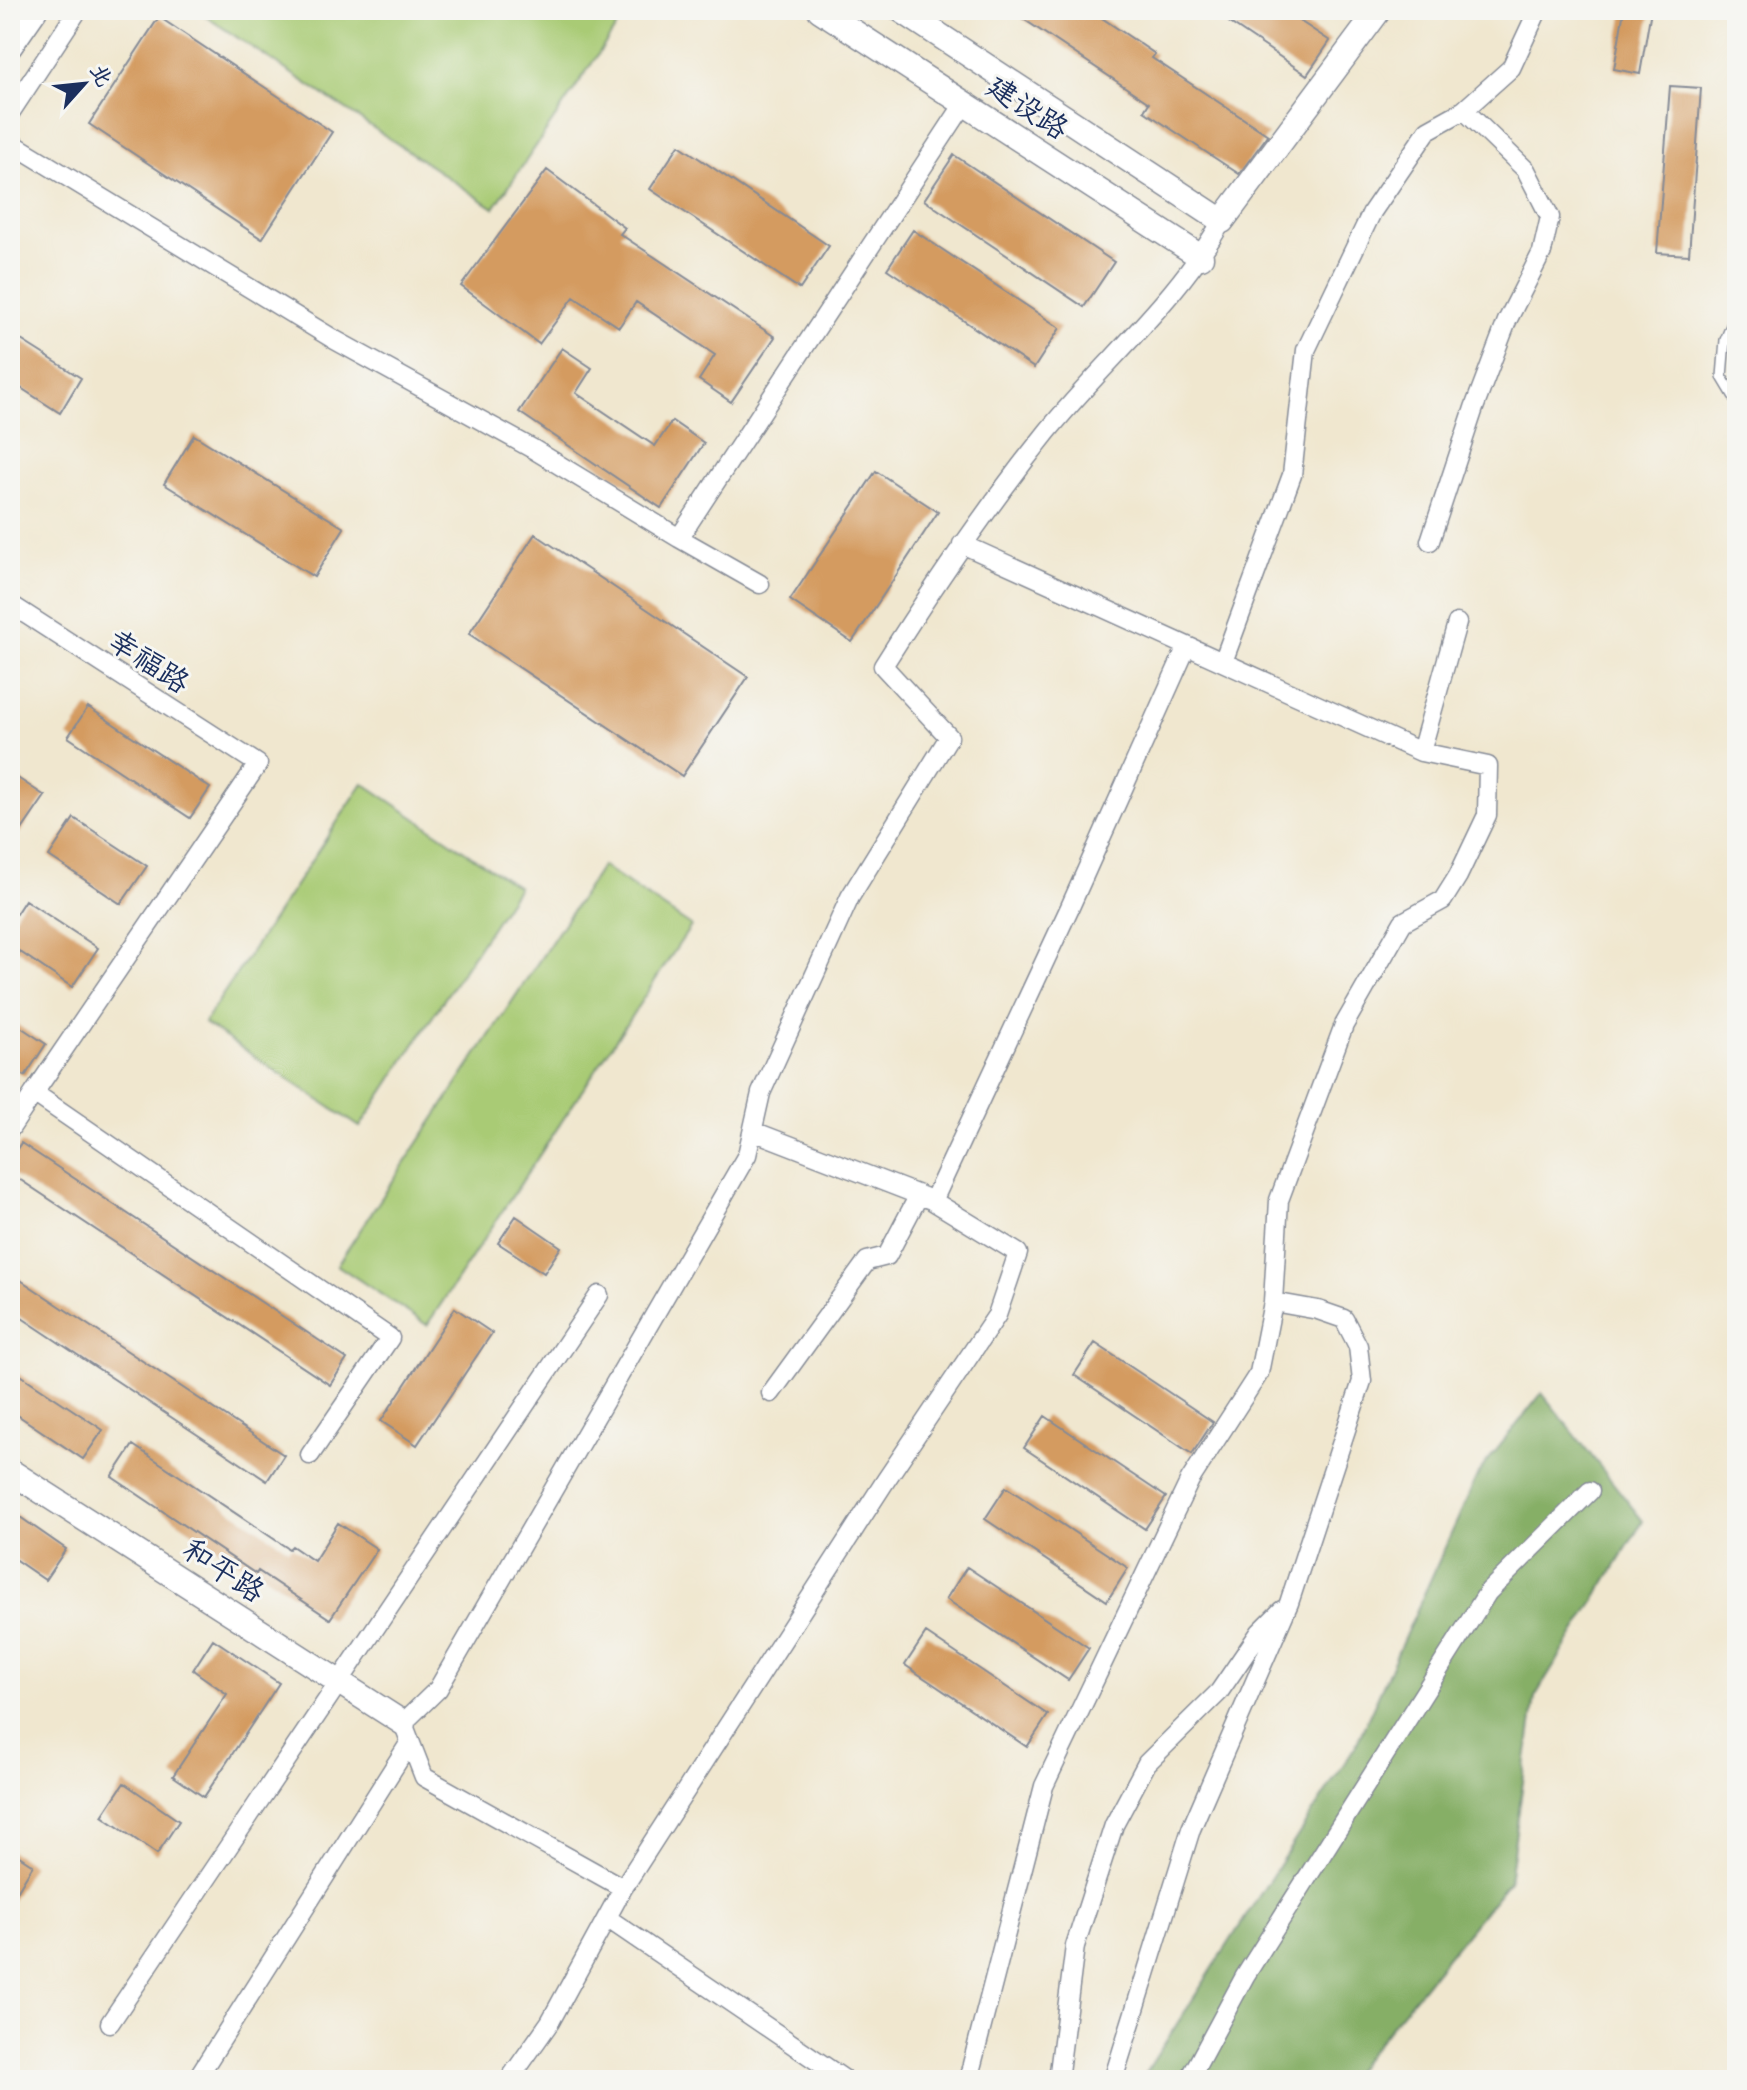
<svg xmlns="http://www.w3.org/2000/svg" width="1747" height="2090" viewBox="0 0 1747 2090" font-family="'Shantell Sans','LXGW WenKai TC',sans-serif">
  <style>
    .green { fill: #a9cb74; stroke: #627d69; stroke-width: 2 }
    .forest { fill: #86af66; stroke: #506f62; stroke-width: 2 }
    .building { fill: #d49b60 }
    .lines { fill: none; stroke-linecap: round; stroke-linejoin: round }
    .lane-casing { stroke: #868b96; stroke-width: 12 }
    .street-casing { stroke: #868b96; stroke-width: 21 }
    .secondary-casing { stroke: #868b96; stroke-width: 27 }
    .lane { stroke: #fff; stroke-width: 9 }
    .street { stroke: #fff; stroke-width: 18 }
    .secondary { stroke: #fff; stroke-width: 24 }
    .labels { text-anchor: middle; dominant-baseline: central; stroke-width: 6; stroke-linejoin: round; paint-order: stroke }
    .street-label { font-size: 30px; fill: #1b2f5e; stroke: #f6f6f2 }
  </style>
  <rect width="100%" height="100%" fill="#f6f6f2"/>
  <filter id="ink" filterUnits="userSpaceOnUse"><feTurbulence type="fractalNoise" baseFrequency=".0125" numOctaves="2"/><feDisplacementMap in="SourceGraphic" scale="16" xChannelSelector="R" yChannelSelector="G"/><feConvolveMatrix kernelMatrix="1 2 1 2 8 2 1 2 1" color-interpolation-filters="sRGB"/></filter>
  <filter id="wash" filterUnits="userSpaceOnUse"><feTurbulence type="fractalNoise" baseFrequency=".006" numOctaves="4" result="noise"/><feDisplacementMap in="SourceGraphic" scale="32" xChannelSelector="R" yChannelSelector="G"/><feGaussianBlur stdDeviation="1.8" result="paint"/><feColorMatrix in="noise" values="0 0 0 0 0 0 0 0 0 0 0 0 0 0 0 0 0 1.4 0 .05"/><feComposite in="paint" operator="in"/></filter>
  <g filter="url(#wash)">
    <rect width="100%" height="100%" fill="#f0e7cf"/>
    <path class="green" d="M196 10H628L494 208Z
      M363 783 518 887 360 1127 204 1023Z
      M602 866 691 926 427 1325 337 1265Z"/>
    <path class="forest" d="M1542 1393 1643 1521 1535 1697 1509 1881 1347 2080H1141L1356 1745 1479 1472Z"/>
    <g id="blocks">
      <path class="building" d="M1010 10H1090L1155 54 1152 58 1268 135 1239 174 1144 111 1149 103Z
        M1211 10H1283L1330 41 1307 75Z
        M1624 10H1651L1640 74 1614 69Z
        M159 17 332 132 262 239 89 124Z
        M1670 86 1701 88 1689 255 1657 253Z
        M679 145 829 246 800 289 650 189Z
        M954 155 1114 262 1084 307 924 200Z
        M547 170 625 228 620 234 775 337 731 402 699 380 715 355 636 302 619 327 574 297 539 344 461 286Z
        M913 230 1060 328 1034 368 887 269Z
        M10 333 81 378 60 413 10 381Z
        M562 348 592 368 576 393 655 446 672 421 704 443 661 508 519 412Z
        M194 435 344 528 314 577 164 484Z
        M876 471 938 512 852 642 790 600Z
        M535 534 748 677 682 776 469 634Z
        M88 707 210 788 190 818 68 737Z
        M10 773 45 796 19 834 10 828Z
        M74 818 147 866 121 904 49 856Z
        M25 900 98 948 72 987 10 945V923Z
        M10 1020 46 1044 25 1076 10 1066Z
        M21 1143 347 1359 330 1385 10 1173V1159Z
        M516 1216 561 1247 544 1273 498 1243Z
        M10 1273 284 1455 267 1481 10 1310Z
        M455 1308 492 1333 417 1445 381 1421Z
        M1095 1343 1213 1422 1192 1454 1074 1375Z
        M10 1368 103 1430 83 1459 10 1410Z
        M1045 1416 1166 1497 1145 1529 1024 1448Z
        M133 1445 289 1549 292 1546 314 1561 338 1523 377 1549 330 1619 258 1571 256 1574 112 1477Z
        M1006 1487 1128 1568 1107 1601 985 1519Z
        M10 1510 66 1549 45 1580 10 1556Z
        M967 1567 1089 1648 1068 1680 946 1599Z
        M926 1633 1048 1715 1027 1747 905 1665Z
        M213 1639 279 1683 204 1797 173 1776 227 1694 193 1670Z
        M124 1783 179 1821 157 1854 102 1816Z
        M10 1850 33 1865 10 1903Z"/>
    </g>
  </g>
  <g filter="url(#ink)">
    <use href="#blocks" fill-opacity="0" stroke="#868b96" stroke-width="2"/>
    <g class="lines">
      <g class="lane-casing">
        <path id="lane" d="M1737 311 1725 340 1722 377 1737 402"/>
      </g>
      <g class="street-casing">
        <path id="street" d="M10 113 78 10
          M10 142 335 340 533 449 679 538 760 584
          M679 538 964 104
          M1430 541 1474 408 1507 321 1542 252 1550 217 1526 170 1464 110
          M962 544 1421 752 1488 766 1487 815 1458 876 1443 900 1403 922 1344 1025 1279 1200 1273 1302 1259 1373 1190 1480 1044 1786 968 2080
          M10 604 258 764 34 1093
          M1223 662 1292 475 1306 350 1372 212 1428 130 1464 110 1511 68 1538 10
          M1421 752 1457 623
          M10 1129 34 1093 390 1338 310 1455
          M753 1131 929 1199
          M771 1393 867 1261 887 1256 919 1195
          M623 1888 424 1777 403 1723 438 1689 747 1155 761 1093 850 897 949 737 883 666C934 585 987 507 1047 432 1105 360 1176 302 1222 221
          M607 1918 845 2080
          M110 2023 599 1295
          M196 2080 410 1742
          M509 2080 550 2022 623 1888 886 1480 997 1315 1018 1253 933 1201 1070 907 1187 646
          M1058 2080 1075 1946 1114 1825 1147 1763 1219 1692 1260 1632 1282 1610
          M1113 2080 1191 1829 1289 1603 1362 1381 1358 1346 1344 1319 1318 1310 1273 1302
          M1189 2080 1245 1976 1488 1592 1590 1491"/>
      </g>
      <g class="secondary-casing">
        <path id="secondary" d="M820 10 1201 257
          M901 10 1222 221 1379 10
          M10 46 35 10
          M10 1471 403 1723"/>
      </g>
      <use href="#lane" class="lane"/>
      <use href="#street" class="street"/>
      <use href="#secondary" class="secondary"/>
    </g>
  </g>
  <g class="labels">
    <g class="street-label">
      <text transform="translate(1028 107) rotate(33)">建设路</text>
      <text transform="translate(149 661) rotate(33)">幸福路</text>
      <text transform="translate(224 1570) rotate(33)">和平路</text>
    </g>
  </g>
  <rect width="1747" height="2090" fill="none" stroke="#f6f6f2" stroke-width="40"/>
  <g transform="translate(84 84) rotate(63)" stroke="#f6f6f2" stroke-width="6" paint-order="stroke">
  <path d="M0-6L14 30L0 20L-14 30Z" fill="#1b2f5e"/>
  <text y="-12" font-size="22" font-weight="bold" text-anchor="middle" fill="#1b2f5e">北</text>
  </g>
</svg>
